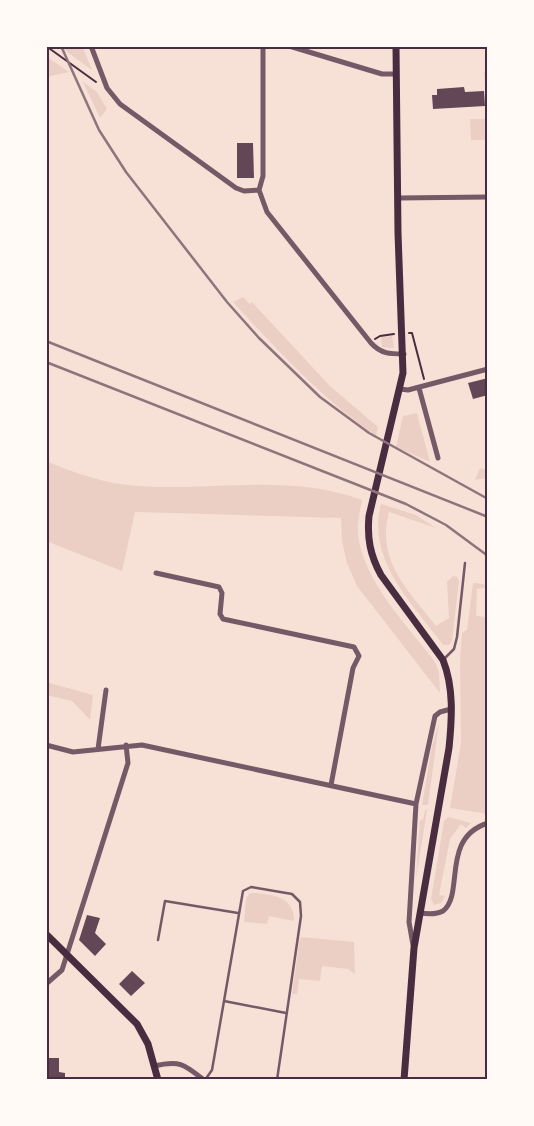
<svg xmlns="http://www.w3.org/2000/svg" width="534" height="1126" viewBox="0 0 534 1126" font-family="'Open Sans',sans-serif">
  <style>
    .green { fill: #ebcfc5 }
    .building { fill: #644757 }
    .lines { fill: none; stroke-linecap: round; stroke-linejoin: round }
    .path { stroke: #4a2c40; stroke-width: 2 }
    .service { stroke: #755966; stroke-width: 2.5 }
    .minor { stroke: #755966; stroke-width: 5 }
    .secondary { stroke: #4a2c40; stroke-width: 7 }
    .rail { stroke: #8f747c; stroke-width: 2.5 }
    .neatline { fill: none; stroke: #4a2c40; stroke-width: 2 }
  </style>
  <rect width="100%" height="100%" fill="#f7e1d7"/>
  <path class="green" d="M59 46H82L92 70Z
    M46 56 69 72 46 77Z
    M484 72H488V140H471L470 119H487Z
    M83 82 97 92 107 109 100 118Z
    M243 297 250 304 252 302 330 386 378 427 376 436C322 399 277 350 233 302Z
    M392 336 394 348 382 347 381 337Z
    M417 413 430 462 396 447 403 416Z
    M46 461C75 473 106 484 138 486 213 491 291 473 362 500 360 511 357 523 358 534 363 581 408 626 435 662L439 672 440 693 357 586 347 563 342 541 341 518 135 512 122 571 46 541Z
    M480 468 488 471V478L475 480Z
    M381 504 416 515 436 528 389 512C376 561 408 590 436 626L449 618 447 582 453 576 457 577 459 581 452 641 449 645H443C412 603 366 560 381 504Z
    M473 583 483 584 488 587 477 589 476 616 488 617V814L450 808 461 743 460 661 462 633 467 630Z
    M46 682 93 695 90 720 72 701 46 695Z
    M439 723 428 805H422L432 746Z
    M425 810H427L416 879 420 820H423Z
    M448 817 471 823 466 828 461 824 450 839 439 895 445 896 441 903 434 905 431 899 444 821Z
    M253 893C272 894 295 897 294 921L269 916 267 924 244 922 246 899 249 894Z
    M300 937 354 942 355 974 348 969 322 966 320 981 299 979 297 994H292Z"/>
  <path class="building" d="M464 87 465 92 484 91 485 106 433 109 432 95H437V89Z
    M237 143H253L254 178H237Z
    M488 378V395L473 399 468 383Z
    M87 915 100 918 95 933 106 944 95 956 79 940Z
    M132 971 145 983 131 996 119 984Z
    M46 1058H59V1072L65 1073V1080H46Z"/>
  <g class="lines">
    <path class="path" d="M46 46 96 82
      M409 333H412L424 379
      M375 339 380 336 394 334"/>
    <path class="service" d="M444 659 454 649 457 637 465 563
      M158 940 165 901 238 913
      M224 1001 243 891 251 887 292 894 300 902 301 916 277 1080
      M205 1080 212 1070 224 1001 286 1013"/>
    <path class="minor" d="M91 46 107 88 120 104 236 188 244 191 259 190 267 212 371 343C381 354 390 354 404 354
      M289 46 382 74H396
      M259 190 263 176V46
      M398 198 488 197
      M419 388 438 458
      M400 389 408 390 488 369
      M156 573 219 587 222 593 220 614 223 619 354 647 359 656 353 668 331 785
      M46 745 73 752 142 745 416 804
      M98 749 106 690
      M420 913C427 914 436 915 443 911 465 894 440 838 488 823
      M413 945 409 922 416 804 435 716 440 712 451 709
      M46 984 62 970 128 763 126 745
      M154 1066C180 1060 184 1064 204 1080"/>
    <path class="secondary" d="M396 46 398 233 403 373 369 516C367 538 370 555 381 575L443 660C454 688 452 718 449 748L414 948 404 1080
      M46 934 137 1024 148 1044 158 1080"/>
    <path class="rail" d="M61 46 99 130 126 172 227 302 259 338 320 397 369 433 488 499
      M46 341 488 517
      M46 362 406 504 446 525 488 556"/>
  </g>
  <rect width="534" height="1126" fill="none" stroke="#fffaf5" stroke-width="95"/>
  <rect x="48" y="48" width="438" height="1030" class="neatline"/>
</svg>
